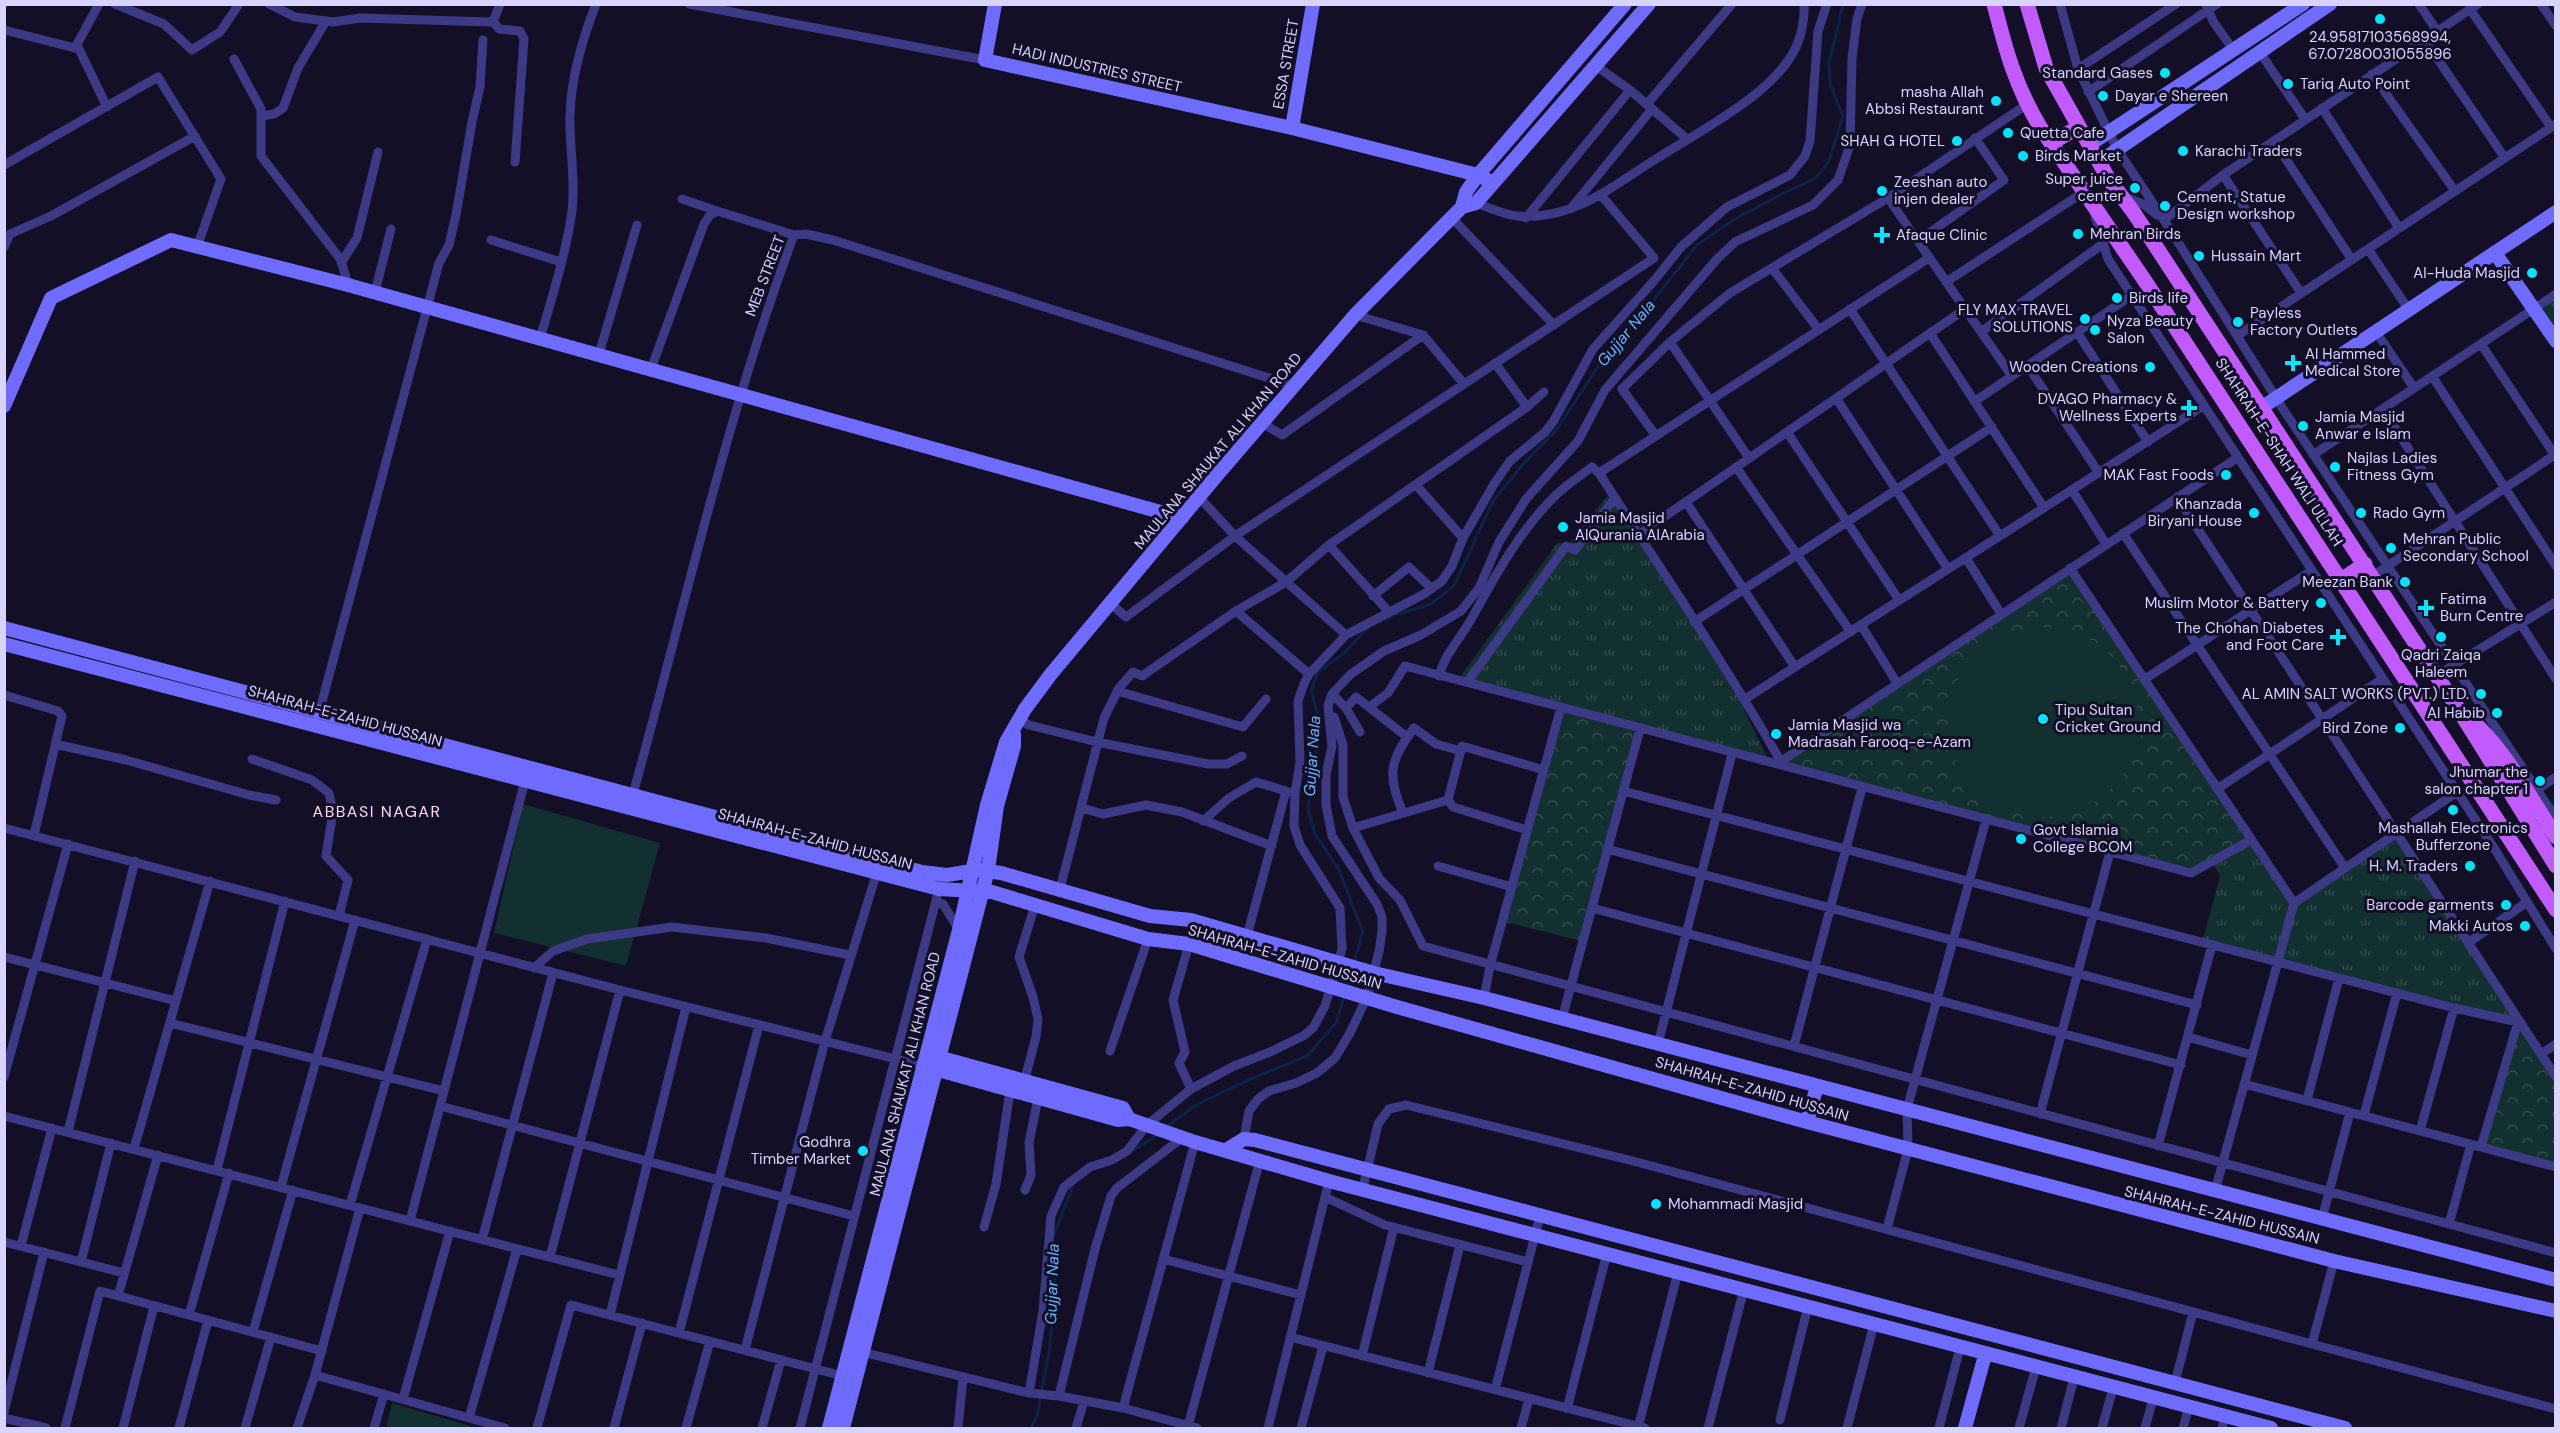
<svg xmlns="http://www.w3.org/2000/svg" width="2560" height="1433" viewBox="0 0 2560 1433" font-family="'DM Sans',sans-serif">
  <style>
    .grass { fill: url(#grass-tufts) }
    .park { fill: url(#park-crowns) }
    .pitch { fill: #12302f }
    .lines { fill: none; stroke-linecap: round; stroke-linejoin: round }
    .stream { stroke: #0c2248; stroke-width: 3 }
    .street { stroke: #3d3a85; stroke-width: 9 }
    .secondary { stroke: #6f6bff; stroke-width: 14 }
    .primary { stroke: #c25bff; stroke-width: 15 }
    .poi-dot { fill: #00e5ff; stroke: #130f26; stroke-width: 2 }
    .labels { text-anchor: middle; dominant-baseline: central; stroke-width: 6; stroke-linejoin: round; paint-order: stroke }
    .poi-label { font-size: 15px; fill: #d9d4ff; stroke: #130f26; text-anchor: start }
    .street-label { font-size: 15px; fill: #d9d4ff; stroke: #130f26 }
    .water-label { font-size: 16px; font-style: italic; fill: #62b6ff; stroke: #130f26 }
    .neighbourhood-label { font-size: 16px; letter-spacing: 1.5px; fill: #ffd6f0; stroke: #130f26 }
  </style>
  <defs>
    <pattern id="grass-tufts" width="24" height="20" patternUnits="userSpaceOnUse" patternTransform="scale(1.5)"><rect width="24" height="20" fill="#12302f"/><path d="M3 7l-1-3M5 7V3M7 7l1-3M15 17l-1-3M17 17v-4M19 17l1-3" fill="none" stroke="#344d4e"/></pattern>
    <pattern id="park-crowns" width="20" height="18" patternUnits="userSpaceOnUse" patternTransform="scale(1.5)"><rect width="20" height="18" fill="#12302f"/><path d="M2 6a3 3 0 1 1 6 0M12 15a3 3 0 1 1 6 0" fill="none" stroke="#344d4e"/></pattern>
  </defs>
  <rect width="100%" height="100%" fill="#130f26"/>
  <path class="grass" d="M1608 495 1734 688 1768 759 1460 677 1558 542 1567 546Z
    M2399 837 2518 1022 2202 943 2220 876 2212 862 2251 840 2294 903Z"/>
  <path class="park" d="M2555 294V341L2534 309Z
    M2070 568 2251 840 2191 873 1776 765Z
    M1561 707 1640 729 1581 941 1501 921Z
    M2516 1021 2555 1080V1167L2479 1146Z"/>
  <path class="pitch" d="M1948 722a95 95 0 1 1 190 0a95 95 0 1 1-190 0Z
    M523 804 660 843 626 966 494 933Z
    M392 1403 477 1428H386Z"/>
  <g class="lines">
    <path class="stream" d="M1379 622 1395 615 1431 604 1454 586 1493 501 1524 463 1558 428 1612 345 1638 320 1697 245 1733 220 1780 195 1816 178 1829 161 1843 116 1830 84 1829 64 1843 4
      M1354 962 1363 932 1339 870 1315 834 1308 809 1316 753 1318 717 1311 690 1318 672 1344 653 1368 628
      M1347 988 1351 971
      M1166 1127 1196 1105 1246 1081 1307 1056 1336 1023 1345 994
      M1129 1153 1159 1134
      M1031 1428 1037 1416 1049 1352 1055 1291 1053 1238 1073 1185"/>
    <path class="street" d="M115 4 164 24 192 50 220 32 239 4
      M269 4 295 17 333 22 360 18 490 22 494 19 500 4
      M689 4 985 60
      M2060 4 2078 69 2117 149 2164 220 2285 412 2556 818
      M2206 4 2213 21 2234 51
      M2419 4 2437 31
      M2541 4 2556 26
      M2470 9 2551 127
      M493 21 499 29 520 31 524 39 515 162
      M4 30 79 49 107 107
      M2424 39 2505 158
      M75 48 99 4
      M2259 51 2305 119
      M234 59 261 109V156L341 260 348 285
      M1596 66 1630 90 1687 139
      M2078 69 2176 4
      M2372 74 2455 191
      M2088 92 2217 4
      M1647 104 1732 4
      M2322 108 2399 228
      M261 116 274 114 283 108 298 68 326 21
      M2274 141 2352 260
      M4 165 158 77 221 179 197 247
      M2223 175 2301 293
      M2125 197 2143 204 2157 215
      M1888 198 2011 375
      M682 199 717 211
      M1476 203C1507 215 1516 220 1551 214 1590 207 1623 179 1656 159 1698 132 1768 97 1793 53 1801 39 1805 20 1804 4
      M1572 207 1652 109
      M2095 216 2108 259 2494 848 2556 949
      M1452 218 1554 325
      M1526 218 1630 90
      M2164 220 2223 175 2478 4
      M491 240 561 262
      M1918 241 2004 180 1975 138
      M4 247 10 234 51 216 195 136
      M2368 249 2409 310
      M341 263 357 238 378 152
      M1772 268 1819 330
      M1946 282 2084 192
      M375 292 391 229
      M1850 309 2000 536
      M1355 315 1423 335 1464 384
      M1981 332 2104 243
      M2077 332 2148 442
      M2376 332 2414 388
      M1930 333 2044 508
      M2237 336 2556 124
      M540 339C552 297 566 254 572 211 576 179 569 147 570 115 571 77 582 40 596 4
      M1670 342 1749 458
      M2481 344 2556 457
      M599 354 637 225
      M1495 363 1527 407
      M2027 365 2099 473
      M651 369 704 224 710 215 717 211 794 235
      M2432 376 2556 566
      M1836 398 1948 569
      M1975 401 2131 296
      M2383 409 2556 679
      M1262 423 1282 435 1423 335
      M1787 432 1899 600
      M1656 436 1622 389 1670 342 1730 293 1888 198 2026 105
      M2313 455 2556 294
      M1736 467 1851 632
      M1599 473 1929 258
      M1416 485 1463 538
      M2072 490 2106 544
      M1199 497 1235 536 1346 635 1424 594 1442 581 1452 566 1463 538 1494 484 1510 461 1545 432 1553 422 1593 349 1653 282 1681 247 1727 207 1790 175 1805 156 1810 141 1818 31 1827 4
      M2177 497 2556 1077
      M1686 502 1795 667
      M2123 533 2345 868
      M1638 535 1965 309
      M1329 545 1388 611
      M1966 558 2001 614
      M2070 568 2294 903
      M2371 577 2556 454
      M1373 596 1409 567 1432 589
      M1110 603 1126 617 1235 536 1654 258 1600 194
      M1236 611 1309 674
      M1694 622 1992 427
      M1861 625 1897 683
      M1439 676C1445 653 1462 637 1473 616 1496 574 1521 529 1556 495 1566 485 1580 476 1592 467L1599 473C1660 568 1724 662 1780 760
      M2436 676 2556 602
      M2145 679 2311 571
      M1468 681 1566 546 1575 550 1615 498
      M1117 691 1243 727 1266 699
      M1332 694 1346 708 1356 697 1407 737
      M4 695 58 711 62 716 34 835
      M1745 699 2203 406
      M1369 707 1388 693 1405 666 1561 707
      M1346 708 1360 732
      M318 717 439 263 449 245 456 215 472 122 480 87 483 40
      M1334 717 1343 745V797L1353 828 1379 878 1400 900 1423 946 2556 1253
      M1020 720 1029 725 1097 742 1208 764H1227L1242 756
      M55 744 126 760 249 795 276 800
      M252 759 312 780 329 793 333 811 326 856 348 880 339 916
      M1777 764 2237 458
      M2217 789 2382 679
      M2536 790 2556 777
      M1623 791 2454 1008 2518 1022 2481 1147
      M1291 792 1295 793 1300 762 1298 701 1304 684 1309 674 1346 635
      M633 794C685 607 726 417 794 235L806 234 833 240 1294 386
      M1082 808 1103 814 1146 805 1182 812 1272 846
      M1403 813C1387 775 1389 761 1414 728L1436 744 1461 751
      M1203 821 1229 798 1256 782 1286 791 1247 936
      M4 828 620 990 924 1066
      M1353 828 1448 800
      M1527 830 1453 807 1448 800 1462 746 1544 770
      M1607 849 2197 1005
      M1438 866 1512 887
      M1060 889 1104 718 1119 688 1133 672 1142 676 1236 611 1286 582 1329 545 1527 407 1544 392
      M936 902 943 904 959 930
      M1592 908 2181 1065
      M2468 943 2527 902
      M1189 944 1173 1000 1185 1052 1179 1063 1191 1089
      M4 957 176 1001
      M534 968 553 951 587 939 672 927 766 938 850 955
      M1484 998 1490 966 1561 707 2191 873 2251 840
      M1562 1019 1640 729
      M170 1023 444 1091
      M2188 1037 2252 1055
      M1658 1044 1732 754
      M1794 1046 1862 788
      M1110 1051 1148 939
      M2541 1054 2556 1044
      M4 1077 68 844
      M1024 1082 1036 1037 1038 1019 1033 997 1019 957 1035 905
      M2244 1084 2556 1167
      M2307 1100 2339 978
      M440 1106 854 1216
      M2040 1114 2110 852
      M2364 1115 2397 993
      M4 1116 619 1275
      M2420 1131 2454 1008
      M68 1132 135 861
      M1244 1139 1249 1111 1258 1099 1269 1091 1296 1083 1317 1073 1335 1058 1350 1033 1367 997 1379 952 1382 931V917L1377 904 1332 836 1326 805V775L1332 746 1328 706 1332 694 1351 674 1384 651 1421 635 1461 611 1479 588 1499 542 1526 499 1578 441 1605 390 1717 259 1735 242 1813 205 1838 180 1850 145 1852 58 1857 19 1862 4
      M2158 1146 2212 945
      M134 1149 210 881
      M217 1170 285 901
      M281 1187 355 920
      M1363 1188 1378 1124 1389 1109 1406 1105 1633 1161 2312 1344 2334 1261
      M1025 1190 1031 1175 1029 1143 1038 1098
      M2215 1191 2294 903 2457 792
      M1325 1197 1385 1225 1528 1262
      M350 1205 427 939
      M2322 1219 2350 1112
      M410 1221 525 781
      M2449 1224 2471 1144
      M984 1227 996 1184 1010 1091
      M1887 1229 1908 1149 1907 1109 1986 820
      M482 1240 553 973
      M4 1242 124 1273
      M21 1246 52 1128
      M550 1257 620 990
      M1163 1259 1301 1295
      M81 1262 111 1143
      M118 1296 158 1155
      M189 1315 229 1173
      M610 1315 686 1007
      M253 1332 293 1190
      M679 1333 759 1025
      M1290 1337 1645 1428
      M2312 1344 2556 1409
      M745 1350 825 1041 877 872
      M862 1352 1029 1393 1059 1396 1123 1408 1197 1428
      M1362 1356 1394 1227
      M1428 1373 1460 1245
      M315 1375 505 1428
      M2175 1383 2193 1312
      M1495 1390 1540 1216
      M1029 1393 1043 1311 1051 1216 1064 1187 1090 1167 1112 1160 1127 1151 1147 1125 1191 1089 1234 1066 1270 1052 1303 1036 1313 1028 1325 1006 1342 949 1340 908 1300 845 1294 826 1295 793
      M1059 1396 1095 1249 1111 1196 1117 1188 1182 1138
      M403 1399 450 1231
      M1123 1408 1195 1142
      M1567 1409 1607 1253
      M4 1412 44 1252
      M4 1418 46 1428
      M469 1418 517 1249
      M1780 1420 1808 1306
      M1188 1426 1260 1160
      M65 1428 100 1291 322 1351
      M123 1428 154 1306
      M179 1428 208 1320
      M245 1428 271 1337
      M297 1428 315 1375 360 1208
      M374 1428 384 1394
      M537 1428 571 1305 843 1376
      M614 1428 642 1323
      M686 1428 710 1341
      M762 1428 781 1360
      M800 1428 940 885
      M958 1428 963 1378
      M1076 1428 1084 1401
      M1268 1428 1329 1181
      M1301 1428 1323 1346
      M1521 1428 1529 1399
      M1638 1428 1678 1272
      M1708 1428 1744 1289
      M1847 1428 1874 1324
      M1939 1428 1960 1348
      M2019 1428 2036 1367
      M2061 1428 2074 1378
      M2102 1428 2113 1388
      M2145 1428 2153 1399
      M2183 1428 2189 1407
      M2222 1428 2225 1416"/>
    <path class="secondary" d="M995 4 985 60 1292 128 1478 175 1493 183
      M1292 128 1313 4
      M2089 145 2303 4
      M2099 162 2330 4
      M1462 207 1476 203 1649 4
      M2495 253 2556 341
      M4 406 51 298 171 240 348 285 1182 518
      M2261 408 2556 212
      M4 628 922 872 947 875 978 870 1001 873 1150 916 1191 920 1374 973 1484 998 2556 1280
      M4 644 939 889 992 892 1148 939 1189 944 1397 1007 1807 1122 2334 1261 2556 1311
      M931 1055 1123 1108 1129 1119
      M924 1066 1118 1120 1129 1119 1195 1142 1329 1181 2271 1428
      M1807 1122 1817 1086
      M1226 1150 1244 1139 1255 1140 2345 1428
      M829 1428 959 930 987 805 1006 742 1025 709 1051 674 1218 474 1355 315 1462 207 1466 192 1478 175 1625 4
      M843 1428 988 870 997 806 1014 746V734
      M1965 1428 1985 1355"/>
    <path class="primary" d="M1994 4C2006 51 2015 85 2040 127L2145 281 2556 910
      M2027 4 2046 68 2108 178 2134 213 2457 707 2556 866
      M2051 143 2079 127
      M2341 580 2365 564
      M2468 717C2505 749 2529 796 2556 837"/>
  </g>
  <g class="poi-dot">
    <circle cx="2380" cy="19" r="6"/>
    <circle cx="2165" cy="73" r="6"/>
    <circle cx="2288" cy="84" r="6"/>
    <circle cx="2103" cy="96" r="6"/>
    <circle cx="1996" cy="101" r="6"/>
    <circle cx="2008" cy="133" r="6"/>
    <circle cx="1957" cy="141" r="6"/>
    <circle cx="2183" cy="151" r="6"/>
    <circle cx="2023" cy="156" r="6"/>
    <circle cx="2135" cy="188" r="6"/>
    <circle cx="1882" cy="191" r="6"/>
    <circle cx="2165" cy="206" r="6"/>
    <circle cx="2078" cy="234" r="6"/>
    <path d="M1879 226h6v6h6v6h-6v6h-6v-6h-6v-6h6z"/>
    <circle cx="2199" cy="256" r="6"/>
    <circle cx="2532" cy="273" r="6"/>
    <circle cx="2117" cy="298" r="6"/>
    <circle cx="2085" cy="319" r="6"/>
    <circle cx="2238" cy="322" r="6"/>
    <circle cx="2095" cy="330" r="6"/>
    <path d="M2290 354h6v6h6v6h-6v6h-6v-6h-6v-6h6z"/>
    <circle cx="2150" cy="367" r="6"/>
    <path d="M2186 399h6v6h6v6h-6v6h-6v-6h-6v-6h6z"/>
    <circle cx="2303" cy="426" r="6"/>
    <circle cx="2335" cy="467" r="6"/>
    <circle cx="2226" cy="475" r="6"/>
    <circle cx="2254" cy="513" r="6"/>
    <circle cx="2361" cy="513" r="6"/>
    <circle cx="1563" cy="527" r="6"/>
    <circle cx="2391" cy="548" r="6"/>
    <circle cx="2405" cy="582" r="6"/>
    <circle cx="2321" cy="603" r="6"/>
    <path d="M2423 599h6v6h6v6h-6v6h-6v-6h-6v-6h6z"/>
    <path d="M2335 628h6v6h6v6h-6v6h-6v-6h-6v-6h6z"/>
    <circle cx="2441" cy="637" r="6"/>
    <circle cx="2481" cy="694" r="6"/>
    <circle cx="2497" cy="713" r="6"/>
    <circle cx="2043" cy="719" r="6"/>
    <circle cx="2400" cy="728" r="6"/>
    <circle cx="1776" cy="734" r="6"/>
    <circle cx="2540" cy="781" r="6"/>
    <circle cx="2453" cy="810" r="6"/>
    <circle cx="2021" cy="839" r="6"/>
    <circle cx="2470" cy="866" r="6"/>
    <circle cx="2506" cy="905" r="6"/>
    <circle cx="2525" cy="926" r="6"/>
    <circle cx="863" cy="1151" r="6"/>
    <circle cx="1656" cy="1204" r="6"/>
  </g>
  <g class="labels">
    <g class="poi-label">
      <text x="2380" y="37" text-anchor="middle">24.95817103568994,<tspan x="2380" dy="17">67.07280031055896</tspan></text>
      <text x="2153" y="73" text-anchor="end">Standard Gases</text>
      <text x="2300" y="84">Tariq Auto Point</text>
      <text x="1984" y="92" text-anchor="end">masha Allah<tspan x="1984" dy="17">Abbsi Restaurant</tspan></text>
      <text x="2115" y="96">Dayar e Shereen</text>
      <text x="2020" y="133">Quetta Cafe</text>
      <text x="1945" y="141" text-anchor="end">SHAH G HOTEL</text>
      <text x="2195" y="151">Karachi Traders</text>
      <text x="2035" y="156">Birds Market</text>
      <text x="2123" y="179" text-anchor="end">Super juice<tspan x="2123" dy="17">center</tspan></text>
      <text x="1894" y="182">Zeeshan auto<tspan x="1894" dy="17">injen dealer</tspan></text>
      <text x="2177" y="197">Cement, Statue<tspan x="2177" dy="17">Design workshop</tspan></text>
      <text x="2090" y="234">Mehran Birds</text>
      <text x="1896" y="235">Afaque Clinic</text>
      <text x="2211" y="256">Hussain Mart</text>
      <text x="2520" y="273" text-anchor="end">Al-Huda Masjid</text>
      <text x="2129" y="298">Birds life</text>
      <text x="2073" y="310" text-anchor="end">FLY MAX TRAVEL<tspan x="2073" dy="17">SOLUTIONS</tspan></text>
      <text x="2250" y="313">Payless<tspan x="2250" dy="17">Factory Outlets</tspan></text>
      <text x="2107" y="321">Nyza Beauty<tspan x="2107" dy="17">Salon</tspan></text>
      <text x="2305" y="354">Al Hammed<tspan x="2305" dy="17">Medical Store</tspan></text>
      <text x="2138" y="367" text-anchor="end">Wooden Creations</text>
      <text x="2177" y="399" text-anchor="end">DVAGO Pharmacy &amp;<tspan x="2177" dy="17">Wellness Experts</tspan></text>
      <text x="2315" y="417">Jamia Masjid<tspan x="2315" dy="17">Anwar e Islam</tspan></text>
      <text x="2347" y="458">Najlas Ladies<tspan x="2347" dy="17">Fitness Gym</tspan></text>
      <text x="2214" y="475" text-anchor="end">MAK Fast Foods</text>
      <text x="2242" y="504" text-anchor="end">Khanzada<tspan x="2242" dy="17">Biryani House</tspan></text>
      <text x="2373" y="513">Rado Gym</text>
      <text x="1575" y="518">Jamia Masjid<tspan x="1575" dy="17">AlQurania AlArabia</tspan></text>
      <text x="2403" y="539">Mehran Public<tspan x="2403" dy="17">Secondary School</tspan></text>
      <text x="2393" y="582" text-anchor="end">Meezan Bank</text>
      <text x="2440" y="599">Fatima<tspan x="2440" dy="17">Burn Centre</tspan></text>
      <text x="2309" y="603" text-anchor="end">Muslim Motor &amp; Battery</text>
      <text x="2324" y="628" text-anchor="end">The Chohan Diabetes<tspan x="2324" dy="17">and Foot Care</tspan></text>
      <text x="2441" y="655" text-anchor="middle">Qadri Zaiqa<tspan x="2441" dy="17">Haleem</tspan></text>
      <text x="2469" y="694" text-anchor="end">AL AMIN SALT WORKS (PVT.) LTD.</text>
      <text x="2055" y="710">Tipu Sultan<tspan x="2055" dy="17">Cricket Ground</tspan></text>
      <text x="2485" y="713" text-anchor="end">Al Habib</text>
      <text x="1788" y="725">Jamia Masjid wa<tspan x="1788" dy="17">Madrasah Farooq-e-Azam</tspan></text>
      <text x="2388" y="728" text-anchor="end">Bird Zone</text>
      <text x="2528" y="772" text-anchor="end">Jhumar the<tspan x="2528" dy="17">salon chapter 1</tspan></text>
      <text x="2453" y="828" text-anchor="middle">Mashallah Electronics<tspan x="2453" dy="17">Bufferzone</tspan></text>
      <text x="2033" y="830">Govt Islamia<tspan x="2033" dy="17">College BCOM</tspan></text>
      <text x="2458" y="866" text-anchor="end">H. M. Traders</text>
      <text x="2494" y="905" text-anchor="end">Barcode garments</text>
      <text x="2513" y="926" text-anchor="end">Makki Autos</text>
      <text x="851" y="1142" text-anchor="end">Godhra<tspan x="851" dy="17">Timber Market</tspan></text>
      <text x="1668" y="1204">Mohammadi Masjid</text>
    </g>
    <g class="street-label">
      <text transform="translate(1286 64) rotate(-80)">ESSA STREET</text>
      <text transform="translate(1097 68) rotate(13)">HADI INDUSTRIES STREET</text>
      <text transform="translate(765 276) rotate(-69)">MEB STREET</text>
      <text transform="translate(1218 451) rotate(-50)">MAULANA SHAUKAT ALI KHAN ROAD</text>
      <text transform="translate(2279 452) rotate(57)">SHAHRAH-E-SHAH WALI ULLAH</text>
      <text transform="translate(345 716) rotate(15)">SHAHRAH-E-ZAHID HUSSAIN</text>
      <text transform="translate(815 839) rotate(15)">SHAHRAH-E-ZAHID HUSSAIN</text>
      <text transform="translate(1285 957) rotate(16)">SHAHRAH-E-ZAHID HUSSAIN</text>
      <text transform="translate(905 1074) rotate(-76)">MAULANA SHAUKAT ALI KHAN ROAD</text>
      <text transform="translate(1752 1089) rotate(16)">SHAHRAH-E-ZAHID HUSSAIN</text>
      <text transform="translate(2222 1215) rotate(14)">SHAHRAH-E-ZAHID HUSSAIN</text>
    </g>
    <g class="water-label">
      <text transform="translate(1626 333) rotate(-50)">Gujjar Nala</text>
      <text transform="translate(1312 756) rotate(-86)">Gujjar Nala</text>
      <text transform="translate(1052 1284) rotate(-88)">Gujjar Nala</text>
    </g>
    <g class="neighbourhood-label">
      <text x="377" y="811">ABBASI NAGAR</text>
    </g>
  </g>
  <rect width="2560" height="1433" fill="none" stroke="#d9d4ff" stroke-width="12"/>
</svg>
